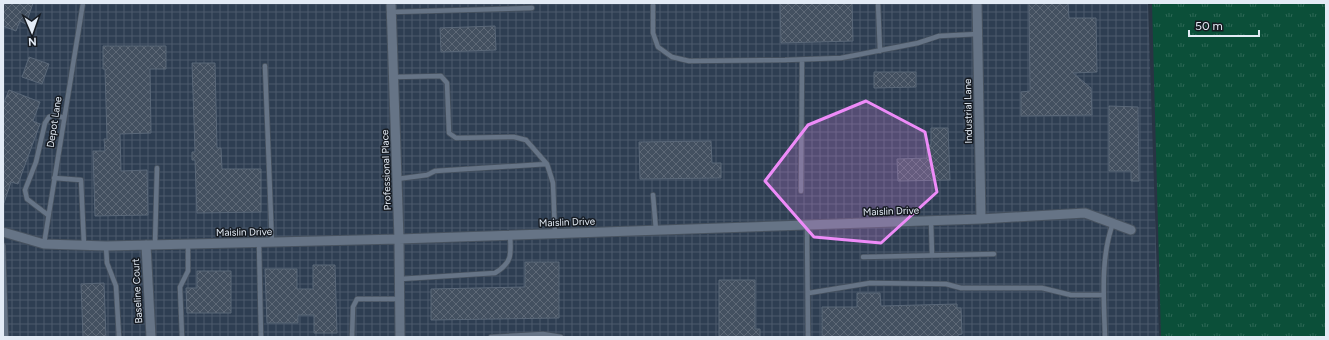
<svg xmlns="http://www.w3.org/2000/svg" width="1329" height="340" viewBox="0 0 1329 340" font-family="Figtree,sans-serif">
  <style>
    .industrial { fill: url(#industrial-grid) }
    .grass { fill: url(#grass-tufts) }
    .building { fill: url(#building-cross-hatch); stroke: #5a6879 }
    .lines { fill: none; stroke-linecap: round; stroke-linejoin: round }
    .lane-casing { stroke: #47525f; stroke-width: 6 }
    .street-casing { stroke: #47525f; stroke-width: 11 }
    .lane { stroke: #667486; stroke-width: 4.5 }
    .street { stroke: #667486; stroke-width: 9 }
    .marked { fill: #ee8bf8; fill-opacity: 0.2; stroke: #ee8bf8; stroke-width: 3; stroke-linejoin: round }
    .labels { text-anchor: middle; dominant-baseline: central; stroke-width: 3; stroke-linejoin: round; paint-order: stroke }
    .street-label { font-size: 10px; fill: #e3ebf5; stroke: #161b22 }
  </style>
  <defs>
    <pattern id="industrial-grid" width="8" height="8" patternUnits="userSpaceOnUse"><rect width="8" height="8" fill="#2e3e52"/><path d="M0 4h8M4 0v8" fill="none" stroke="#4c5a6c"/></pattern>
    <pattern id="grass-tufts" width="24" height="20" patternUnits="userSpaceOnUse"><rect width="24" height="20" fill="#0b4f39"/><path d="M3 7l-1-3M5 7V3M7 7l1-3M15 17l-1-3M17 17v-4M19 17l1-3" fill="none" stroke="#2e6856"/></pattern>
    <pattern id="building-cross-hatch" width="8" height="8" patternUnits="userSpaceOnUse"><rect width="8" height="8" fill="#435060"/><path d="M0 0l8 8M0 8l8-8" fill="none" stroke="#5e6977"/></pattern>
  </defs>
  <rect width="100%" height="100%" fill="#283444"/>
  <path class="industrial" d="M3 3H1148L1159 337H3Z"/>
  <path class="grass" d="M1152 3H1326V337H1161Z"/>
  <path class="building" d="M3 3H33L26 24 20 21 16 31 3 26Z
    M780 3H852L853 41 781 43Z
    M1029 3H1068L1069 18H1096L1097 72 1073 73 1091 88 1092 115 1021 116V92L1030 91Z
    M495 26 496 50 441 52 440 28Z
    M103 46H166V69H150L151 133 120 134 121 171 147 170 148 215 95 216 93 151H105L104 139H107L105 69H103Z
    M29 57 49 64 42 84 22 77Z
    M192 63H215L217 148H221L222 169H261V212L197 213 195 160H192V152H195Z
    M874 72H916V87L874 88Z
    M9 90 40 102 33 121 40 124 18 184 11 182 4 203 3 105Z
    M1109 106 1138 107 1139 181H1131V171H1109Z
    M931 128H948L950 180 898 181 897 159 927 158V145H931Z
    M711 141 712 163H721V178L640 179 639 142Z
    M525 262H559V318L431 320V289L525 287Z
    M313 265H335L337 333H314V315H298V323H267L265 269H297V289H313Z
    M197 271H231V313H187L186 288H197Z
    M719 280H755V329H760V337H719Z
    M104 283 106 337H83L81 284Z
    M857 293H880L881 306 957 304V308H961L962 334 958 335V337H822V307H857Z"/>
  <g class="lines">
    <g class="lane-casing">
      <path id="lane" d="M653 3V33L658 47 672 57 689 61 785 60 841 58 918 43 939 36 978 34
        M878 3 880 51
        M392 12 532 8
        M265 66 272 243
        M394 77 441 76 447 83 449 133 456 138 514 137 526 140 547 164 553 183 555 234
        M54 178 81 180 84 245
        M397 179 427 175 435 171 547 164
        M801 191 802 60
        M653 195 656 230
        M48 215 27 199 25 190 36 162 45 123 49 117 55 115 64 118
        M931 221 932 255
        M807 225 808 337
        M259 243 261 337
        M44 244 83 3
        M155 244 157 168
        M3 245 6 337
        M106 246 107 263 116 286 119 337
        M863 257 994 254
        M400 279 495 273C513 262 511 254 510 235
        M809 293 870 283 946 284 961 288H1042L1071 295H1103
        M182 337 180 287 188 271V244
        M352 337 353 307 357 299H400
        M491 337 543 334 561 337
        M1105 337C1104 300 1100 259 1113 223"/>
    </g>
    <g class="street-casing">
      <path id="street" d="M391 3 399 239 400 337
        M977 3 981 219
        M3 232 44 244 106 246 399 239 981 219 1085 213 1131 230
        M146 245 151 337"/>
    </g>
    <use href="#lane" class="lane"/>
    <use href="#street" class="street"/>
  </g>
  <path class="marked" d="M866 101 925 132 937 192 881 243 814 237 765 181 808 125Z"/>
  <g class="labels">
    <g class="street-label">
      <text transform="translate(968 111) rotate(-91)">Industrial Lane</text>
      <text transform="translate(54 122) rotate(-81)">Depot Lane</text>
      <text transform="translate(386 170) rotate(-92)">Professional Place</text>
      <text transform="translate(891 211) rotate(-2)">Maislin Drive</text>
      <text transform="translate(567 222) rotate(-2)">Maislin Drive</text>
      <text transform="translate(244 232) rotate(-1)">Maislin Drive</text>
      <text transform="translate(137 291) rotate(-93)">Baseline Court</text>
    </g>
  </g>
  <rect width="1329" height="340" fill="none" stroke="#e3ebf5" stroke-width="8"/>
  <g transform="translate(32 32) rotate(178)" stroke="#161b22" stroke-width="3" paint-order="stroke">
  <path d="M0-3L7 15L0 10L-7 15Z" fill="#e3ebf5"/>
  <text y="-6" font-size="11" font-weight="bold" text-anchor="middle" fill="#e3ebf5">N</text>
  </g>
  <path d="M1189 30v6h70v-6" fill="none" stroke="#e3ebf5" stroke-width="2"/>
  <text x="1195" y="30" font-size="12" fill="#e3ebf5" stroke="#161b22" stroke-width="3" paint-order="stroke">50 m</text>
</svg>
